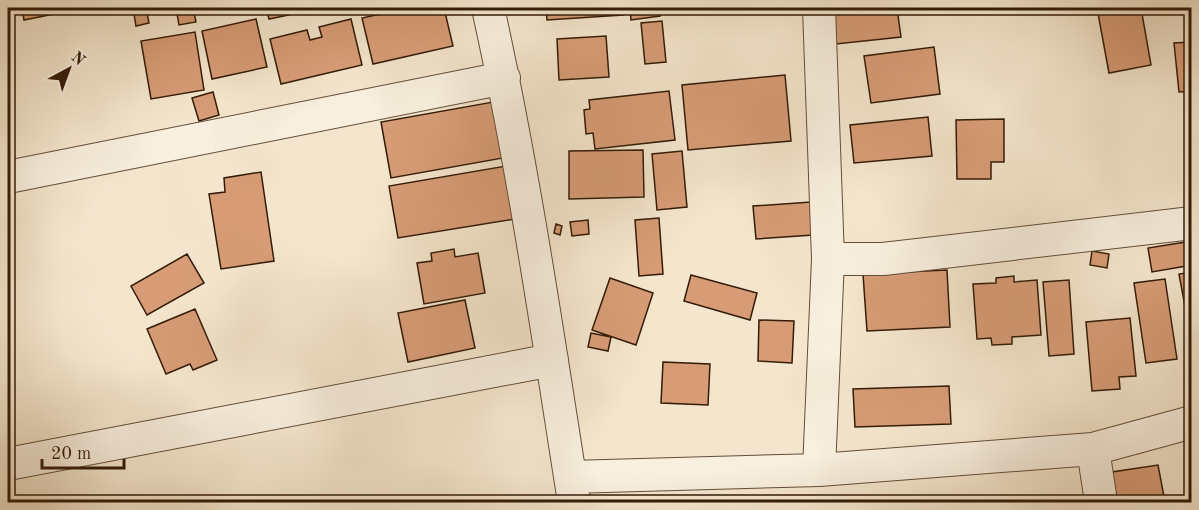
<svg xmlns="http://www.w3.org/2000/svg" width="1199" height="510" viewBox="0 0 1199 510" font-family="'Old Standard TT',serif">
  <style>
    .building { fill: #d79c76; stroke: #331b07; stroke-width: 1.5 }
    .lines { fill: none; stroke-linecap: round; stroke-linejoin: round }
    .minor-casing { stroke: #634e38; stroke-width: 34 }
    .minor { stroke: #f8efde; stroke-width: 32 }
  </style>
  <rect width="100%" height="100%" fill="#f4e6cd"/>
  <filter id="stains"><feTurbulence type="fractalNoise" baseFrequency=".00333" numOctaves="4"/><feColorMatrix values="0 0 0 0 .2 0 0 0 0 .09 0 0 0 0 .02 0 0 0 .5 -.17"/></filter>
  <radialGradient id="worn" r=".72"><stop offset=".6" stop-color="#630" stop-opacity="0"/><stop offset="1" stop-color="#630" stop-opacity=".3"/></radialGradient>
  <path class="building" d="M22 8H74V10L24 20Z
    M133 8H146L149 23 136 26Z
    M176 8H193L196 22 179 25Z
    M266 8H302L303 12 269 19Z
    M408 8H444L453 46 373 64 362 18Z
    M546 8H623V15L547 20Z
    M630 8H659L660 16 631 20Z
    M833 8H897L901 37 836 44Z
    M1097 8H1141L1151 65 1109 73Z
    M256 19 267 67 212 79 202 31Z
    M351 19 362 65 281 84 270 39 307 30 310 40 322 37 319 27Z
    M662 21 666 62 645 64 641 23Z
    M195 32 204 90 151 99 141 41Z
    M606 36 609 77 559 80 557 39Z
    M1192 42V91L1179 92 1174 43Z
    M934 47 940 94 871 103 864 56Z
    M785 75 791 141 688 150 682 85Z
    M669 91 675 140 595 149 593 133 586 134 584 110 590 109 589 100Z
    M213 92 219 115 199 121 192 98Z
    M493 102 503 158 391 178 381 122Z
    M928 117 932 156 854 163 850 125Z
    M1004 119V162H991V179H957L956 120Z
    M643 150 644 197 569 199V151Z
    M682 151 687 207 657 210 652 154Z
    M506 166 515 219 398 238 389 186Z
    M261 172 274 261 221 269 209 194 225 192 224 178Z
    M811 202 813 235 756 239 753 206Z
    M659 218 663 274 639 276 635 220Z
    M588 220 589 234 572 236 570 222Z
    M556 224 562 226 560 235 554 233Z
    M1192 241V265L1152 272 1148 248Z
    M454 249 455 257 478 253 485 293 424 304 417 263 432 261 431 253Z
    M1092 251 1109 254 1107 268 1090 265Z
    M187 254 204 283 147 315 131 286Z
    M947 270 950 327 867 331 863 274Z
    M1192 272V344L1179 274Z
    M691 275 757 293 750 320 684 301Z
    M1014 276V282L1037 280 1041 335 1012 337V344L992 345 991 338 977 339 973 284 996 283V278Z
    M610 278 653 293 636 345 592 330Z
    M1165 279 1177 359 1146 363 1134 283Z
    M1069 280 1074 354 1049 356 1043 282Z
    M465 300 475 348 408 362 398 313Z
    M195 309 217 360 193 370 190 364 166 374 147 329Z
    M1130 318 1136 376 1119 377 1120 389 1092 391 1086 322Z
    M759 320 794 321 792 363 758 361Z
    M591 333 611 337 608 351 588 347Z
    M663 362 710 364 708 405 661 403Z
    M949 386 951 424 855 427 853 389Z
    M1158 465 1165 502H1117L1112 472Z"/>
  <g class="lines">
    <g class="minor-casing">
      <path id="minor" d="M488 8C524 171 548 337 574 502
        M819 8 828 259 819 470
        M8 177 504 78
        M828 259H883L1192 223
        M1093 449 1101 502
        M8 464 552 360
        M570 477 819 470 1093 449 1192 422"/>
    </g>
    <use href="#minor" class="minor"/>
  </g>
  <rect width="1199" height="510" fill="none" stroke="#f4e6cd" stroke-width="30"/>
  <rect x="9" y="9" width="1181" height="492" fill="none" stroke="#331b07" stroke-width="3"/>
  <rect x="15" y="15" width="1169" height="480" fill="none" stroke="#331b07" stroke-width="1.5"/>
  <g transform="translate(69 69) rotate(41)" stroke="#f8efde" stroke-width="4.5" paint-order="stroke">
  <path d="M0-4.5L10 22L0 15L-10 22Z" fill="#331b07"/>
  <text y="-9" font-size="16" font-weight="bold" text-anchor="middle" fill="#331b07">N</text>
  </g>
  <path d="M42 459v9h82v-9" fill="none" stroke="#331b07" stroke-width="3"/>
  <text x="51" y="459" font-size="18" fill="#331b07" stroke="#f8efde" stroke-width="4.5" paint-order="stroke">20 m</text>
  <rect width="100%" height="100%" filter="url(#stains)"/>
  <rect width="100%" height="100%" fill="url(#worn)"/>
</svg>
